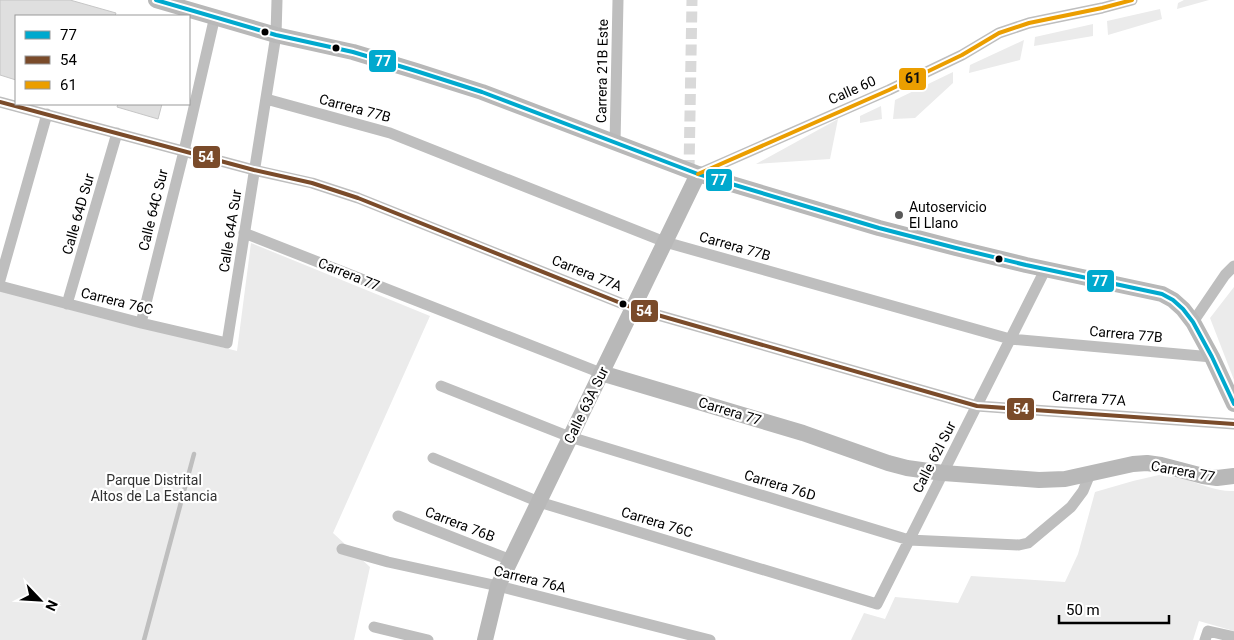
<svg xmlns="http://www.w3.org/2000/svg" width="1234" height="640" viewBox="0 0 1234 640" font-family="Roboto,sans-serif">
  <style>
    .green { fill: #ebebeb }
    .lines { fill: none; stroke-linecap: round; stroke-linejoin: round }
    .stream { stroke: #bebebe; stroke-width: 4.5 }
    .building { fill: #dfdfdf; stroke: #c6c6c6 }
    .street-tunnel { stroke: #d9d9d9; stroke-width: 11; stroke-dasharray: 11 5.5; stroke-linecap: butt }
    .street { stroke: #bebebe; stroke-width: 11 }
    .secondary { stroke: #b8b8b8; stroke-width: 16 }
    .bus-1-casing { stroke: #fff; stroke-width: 8 }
    .bus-2-casing { stroke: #fff; stroke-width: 8 }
    .bus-3-casing { stroke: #fff; stroke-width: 8 }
    .bus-1 { stroke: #00a9ce; stroke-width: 4 }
    .bus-2 { stroke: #7a4b2a; stroke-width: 4 }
    .bus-3 { stroke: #eb9e00; stroke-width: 4 }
    .bus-dot { fill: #000; stroke: #fff; stroke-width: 2 }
    .poi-dot { fill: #595959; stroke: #fff; stroke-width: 2 }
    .labels { text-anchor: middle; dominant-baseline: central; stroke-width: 4.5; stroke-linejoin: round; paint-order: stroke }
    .street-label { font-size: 14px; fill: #000; stroke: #fff }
    .poi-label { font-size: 14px; fill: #000; stroke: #fff; text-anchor: start }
    .park-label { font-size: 14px; fill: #323232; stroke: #fff }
    .line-badge { stroke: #fff; stroke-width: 2 }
    .badge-label { font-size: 14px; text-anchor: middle; font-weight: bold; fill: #fff }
    .pale-badge-label { font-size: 14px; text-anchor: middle; font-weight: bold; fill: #111 }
  </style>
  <rect width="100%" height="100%" fill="#fff"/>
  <path class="green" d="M1184 0H1209L1177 9 1178 3Z
    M1160 9 1162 19 1108 35 1107 21Z
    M1093 24V36L1034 46 1035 37Z
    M1024 40 1020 60 969 73 970 65Z
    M953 72V83L915 118 893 119 895 100Z
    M881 106 882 119 860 123V116Z
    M838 119 830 159 756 164Z
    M251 243 430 316 333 533 370 567 354 640H0V291L237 351Z
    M1234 287V380L1210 318Z
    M1159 475C1167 477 1175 477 1183 479 1199 483 1217 492 1234 491V631L1199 621 1193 640H851L864 613 885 619 895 597 958 603 971 576 1065 582 1078 554 1095 492 1133 481Z"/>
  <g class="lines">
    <path class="stream" d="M144 640 194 454"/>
  </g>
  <path class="building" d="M0 0H70L116 13 115 16H16V80L0 75Z
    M118 104H162L158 119 117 107Z"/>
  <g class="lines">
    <path class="street-tunnel" d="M689 171 692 0"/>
    <path class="street" d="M266 99 390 133 665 242 1010 339 1212 357
      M0 102 254 170 312 183 358 198 633 308 977 406 1234 424
      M615 143 618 0
      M698 174 889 90 962 55 999 33 1029 23 1102 8 1132 0
      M244 233 601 373
      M0 280 47 114
      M0 286 141 323 227 343 276 35 277 0
      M67 304 117 133
      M1193 322 1225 275 1234 266
      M141 323 184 151 215 16
      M441 386 570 437 909 540 1019 545 1028 543 1071 507 1083 491 1090 474
      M433 458 539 502 877 604 1045 270
      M398 516 511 560
      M342 549 388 562 498 586 710 640
      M374 627 428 640
      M1205 640 1208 631 1234 637"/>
    <path class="secondary" d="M156 0 276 35 353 52 416 71 482 92 698 174 879 228 956 248 1026 265 1162 294 1173 300 1183 309 1193 322 1212 357 1234 404
      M601 373 803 433 888 463 907 468 943 473 1039 480 1065 479 1133 464 1147 463 1161 465 1203 476 1217 478 1234 476
      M485 640 498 586 698 174"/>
    <g class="bus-1-casing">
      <path id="bus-1" d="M156 0 276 35 353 52 416 71 482 92 698 174 879 228 956 248 1026 265 1162 294 1173 300 1183 309 1193 322 1212 357 1234 404"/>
    </g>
    <g class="bus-2-casing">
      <path id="bus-2" d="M0 102 254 170 312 183 358 198 633 308 977 406 1234 424"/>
    </g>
    <g class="bus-3-casing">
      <path id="bus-3" d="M698 174 889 90 962 55 999 33 1029 23 1102 8 1132 0"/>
    </g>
    <use href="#bus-1" class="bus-1"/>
    <use href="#bus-2" class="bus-2"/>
    <use href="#bus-3" class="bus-3"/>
  </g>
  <g class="bus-dot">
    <circle cx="265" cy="32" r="4.5"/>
    <circle cx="336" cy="48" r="4.5"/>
    <circle cx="999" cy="259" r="4.5"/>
    <circle cx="623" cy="304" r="4.5"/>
  </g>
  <circle class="poi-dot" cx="899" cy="215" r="5"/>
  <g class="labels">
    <g class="street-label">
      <text transform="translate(602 71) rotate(-89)">Carrera 21B Este</text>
      <text transform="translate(852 90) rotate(-24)">Calle 60</text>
      <text transform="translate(355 108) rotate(15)">Carrera 77B</text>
      <text transform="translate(153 210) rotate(-76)">Calle 64C Sur</text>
      <text transform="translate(78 214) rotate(-74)">Calle 64D Sur</text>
      <text transform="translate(230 231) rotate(-81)">Calle 64A Sur</text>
      <text transform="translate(735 246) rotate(16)">Carrera 77B</text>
      <text transform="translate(587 273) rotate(22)">Carrera 77A</text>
      <text transform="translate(349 274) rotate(22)">Carrera 77</text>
      <text transform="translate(117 301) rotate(14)">Carrera 76C</text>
      <text transform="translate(1126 334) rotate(5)">Carrera 77B</text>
      <text transform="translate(1089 398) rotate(4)">Carrera 77A</text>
      <text transform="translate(586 405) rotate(-64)">Calle 63A Sur</text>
      <text transform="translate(730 411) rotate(17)">Carrera 77</text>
      <text transform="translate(934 457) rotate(-63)">Calle 62I Sur</text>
      <text transform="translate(1183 471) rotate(10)">Carrera 77</text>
      <text transform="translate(780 485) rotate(17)">Carrera 76D</text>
      <text transform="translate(657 522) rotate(17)">Carrera 76C</text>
      <text transform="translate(460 524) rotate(21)">Carrera 76B</text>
      <text transform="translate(530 579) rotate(14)">Carrera 76A</text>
    </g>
    <g class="poi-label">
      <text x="909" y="207">Autoservicio<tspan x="909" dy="16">El Llano</tspan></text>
    </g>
    <g class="park-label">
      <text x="154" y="480">Parque Distrital<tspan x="154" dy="16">Altos de La Estancia</tspan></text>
    </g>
  </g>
  <g class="line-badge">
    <rect x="368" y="49" width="29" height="24" rx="5" fill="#00a9ce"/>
    <rect x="898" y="67" width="29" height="24" rx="5" fill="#eb9e00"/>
    <rect x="192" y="145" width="29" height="24" rx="5" fill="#7a4b2a"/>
    <rect x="705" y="168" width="28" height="24" rx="5" fill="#00a9ce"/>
    <rect x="1086" y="269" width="29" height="24" rx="5" fill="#00a9ce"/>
    <rect x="630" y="299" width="29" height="24" rx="5" fill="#7a4b2a"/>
    <rect x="1006" y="397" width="29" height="24" rx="5" fill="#7a4b2a"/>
  </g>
  <g class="badge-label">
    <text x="383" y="66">77</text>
    <text x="206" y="162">54</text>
    <text x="719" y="185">77</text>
    <text x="1100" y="286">77</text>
    <text x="644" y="316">54</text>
    <text x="1021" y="414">54</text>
  </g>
  <g class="pale-badge-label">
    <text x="913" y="83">61</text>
  </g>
  <rect x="15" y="15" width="175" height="90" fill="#ffffff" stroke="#999999"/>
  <rect x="25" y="31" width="25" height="8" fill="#00a9ce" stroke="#999999"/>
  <text x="60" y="40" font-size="15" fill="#000000">77</text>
  <rect x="25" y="56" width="25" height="8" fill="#7a4b2a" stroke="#999999"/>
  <text x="60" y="65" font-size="15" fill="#000000">54</text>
  <rect x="25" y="81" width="25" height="8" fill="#eb9e00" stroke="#999999"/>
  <text x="60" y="90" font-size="15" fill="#000000">61</text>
  <g transform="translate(40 600) rotate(115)" stroke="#ffffff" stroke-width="4" paint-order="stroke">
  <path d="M0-4L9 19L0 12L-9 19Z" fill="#000000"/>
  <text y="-8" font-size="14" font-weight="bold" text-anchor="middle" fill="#000000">N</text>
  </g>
  <path d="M1059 615v8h110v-8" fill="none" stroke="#000000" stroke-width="2.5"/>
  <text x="1066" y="615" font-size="15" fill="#000000" stroke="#ffffff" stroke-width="4" paint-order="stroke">50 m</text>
</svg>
